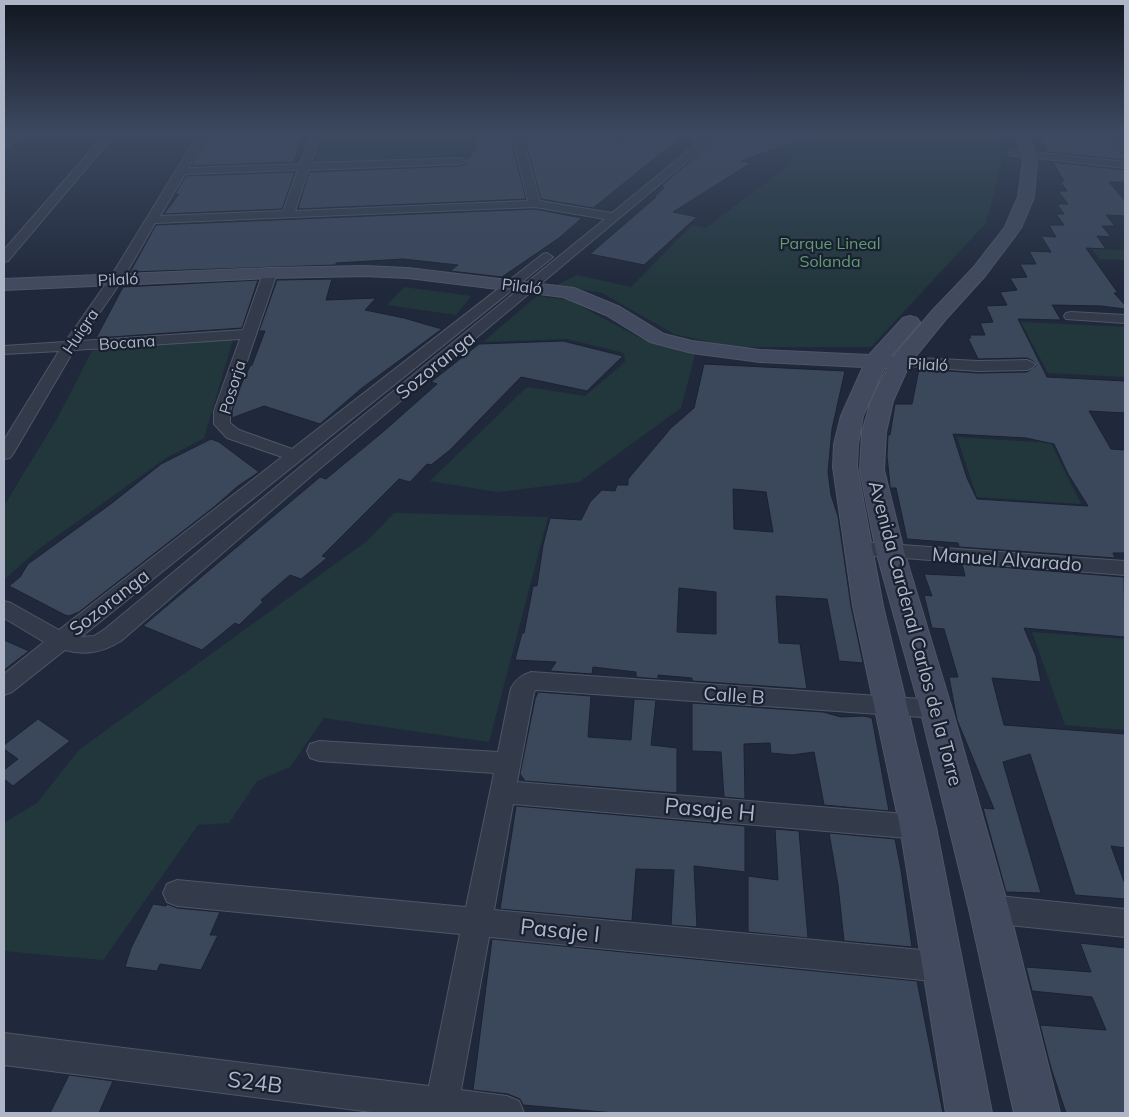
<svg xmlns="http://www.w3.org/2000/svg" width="1129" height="1117" viewBox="0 0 1129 1117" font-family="Mulish,sans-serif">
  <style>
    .green { fill: #22373c }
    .building { fill: #3b475b; stroke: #1b2332; fill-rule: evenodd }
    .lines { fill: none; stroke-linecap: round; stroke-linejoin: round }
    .street-casing { stroke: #4e5666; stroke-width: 2 }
    .secondary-casing { stroke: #4e5666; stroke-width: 2 }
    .street { fill: #333b4b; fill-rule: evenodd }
    .secondary { fill: #414a5e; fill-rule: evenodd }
    .labels { text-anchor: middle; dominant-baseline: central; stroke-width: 4.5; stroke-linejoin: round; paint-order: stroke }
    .far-park-label { font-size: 16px; fill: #649a74; stroke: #192130 }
    .far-street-label { font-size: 16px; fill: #aeb6c7; stroke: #192130 }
    .street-label { font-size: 19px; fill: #aeb6c7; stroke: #192130 }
    .near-street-label { font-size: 22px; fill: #aeb6c7; stroke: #192130 }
  </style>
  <rect width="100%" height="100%" fill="#20293b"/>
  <path class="green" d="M324 133H474L476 153 314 164Z
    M834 133H996L1002 161 986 223 871 347H732L674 334 602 293 557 285 577 275 631 287 692 225 706 228 780 172 790 159 783 156 794 141 802 142Z
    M1092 249 1125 250V260L1099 259Z
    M404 287 471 296 456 315 387 305Z
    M537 296 569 300 640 338 695 355 681 408 579 482 497 492 430 481 527 387 585 396 625 362 624 353 567 339 483 342Z
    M1021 322 1125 327V377L1048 373Z
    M234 336 204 438 166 458 36 551 4 580V506L58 417 95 345Z
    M957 437 1051 443 1081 504 977 497Z
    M394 513 548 517 489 742 324 718 290 767 257 781 229 823 198 825 103 960 4 951V823L37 803 79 750 367 541Z
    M1032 632 1125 639V730L1065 725Z"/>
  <path class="building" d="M211 133H303L294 162 191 166Z
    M474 133H509L526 199 298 209 309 172 461 166 467 163V159L476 149Z
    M523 133H612L615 141 619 143 627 139 626 133H707L694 144 685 134 593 208 541 199Z
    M723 133H813L814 135 741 161 751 163 673 212 697 217 644 265 590 254 656 197H654L664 188 662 185 668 180Z
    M1037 133H1102L1120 152 1125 154V160L1047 152Z
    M1053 162 1125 170V182H1109L1125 201V216L1106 215 1115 226H1102L1111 237 1097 236 1106 249 1086 248 1118 293H1114L1125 305V309L1101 306 1052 305 1061 320 1018 319 1047 377 1125 381V413L1089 411 1111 449 1125 450V553H1113L1115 558 959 547 958 543 907 539 896 488H890V485L887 456 888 435H890L895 404H912L919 369 978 373 1027 372 1036 366 1033 361 1027 358 978 359 968 338H971L969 335H985L980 323 993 322 986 306 1007 305 1000 292 1017 290 1010 278 1027 277 1020 264H1036L1029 251 1051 252 1041 236 1056 237 1049 225H1064L1056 214H1064L1057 204H1068L1058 191H1067L1060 181H1064ZM953 434 1026 438 1054 444 1068 474 1088 506 977 499 967 478Z
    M295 172 282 209 164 214 179 194H175L186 176Z
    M535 209 582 218 559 238 502 277 450 271 458 265 403 259 336 263V265L130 272 156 225Z
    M332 279 326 300 376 298 365 310 404 318 442 329 362 388 320 424 264 406 232 418V411L241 385 250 366 252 365 265 331H259L277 280Z
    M258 280 242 328 96 338 123 287Z
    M563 341 623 356 587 391 521 377 450 450 431 465 427 464 410 482 399 479 322 556 327 558 301 579 290 575 261 600 263 602 239 625 235 623 202 650 143 626 320 477 326 479 384 431 437 384 431 382 479 344Z
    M704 364 845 371 832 429 828 472 831 495 838 516 851 606 863 663 839 661 827 599 776 596 779 643 800 644 807 689 692 681V678L658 675V679L636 677V672L593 667 592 674 550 671 556 662 515 660 522 633H524L533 586H537L543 545 550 518 581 520 590 502 602 490 615 491 617 485H628V479L671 428 694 408ZM733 489 766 492 773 532 734 529ZM679 588 716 592V634L677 632Z
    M211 439 219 442 259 472 238 486 214 507 79 612 69 616 65 615 9 586 20 577 28 564 112 503 161 464Z
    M962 564 1124 577 1125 637 1024 628 1036 656 1041 682 992 678 1004 725 1125 734V848L1111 846 1125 884V899L1075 895 1030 754 1003 762 1041 893 1006 892 983 808 994 809 957 720 949 677H958L944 629 932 628 924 595 932 596 924 574 965 576Z
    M4 640 29 651 4 670Z
    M538 692 591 696 588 737 631 740 634 699 656 700 651 745 677 748V793L525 781 520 774 535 699Z
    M692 703 823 712 841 717 864 716 872 718 889 811 824 805 814 752 792 755 771 753 770 743 744 744 745 799 724 797 721 752 692 751Z
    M38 719 70 741 13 786 4 779V770L18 759 4 749V745Z
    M516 806 745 826V872L694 866 697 927 671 925 674 870 636 869 632 921 500 909Z
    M775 829 799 831 808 938 748 932V876L778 880Z
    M829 833 895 839 901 870 912 947 844 941 838 885Z
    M153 904 166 906 167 904 177 908 220 912 210 935H218L201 970 160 964 157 971 125 967 131 948Z
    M492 939 917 981 943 1113H615L523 1105 520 1099 508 1094 473 1090Z
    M1080 943 1125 948V1113H1066L1051 1068 1040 1025 1106 1030 1092 997 1032 991 1026 967 1091 972Z
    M69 1075 113 1081 99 1113H50Z"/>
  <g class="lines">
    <g class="street-casing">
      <path id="street" d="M11 133H22L8 147 4 148V140Z
        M106 133H116L8 261 4 262V250Z
        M199 133H209L188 168 300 164 311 133H321L311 163 461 158 466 161 461 164 308 170 295 211 528 201 511 133H521L540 201 612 213 710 133H721L317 471 121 641C103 652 86 656 65 650L12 692 4 695V674L44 642 4 618V601L11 603 59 630 282 457 227 438 214 424V411L240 339 74 350 13 454 10 458 4 459V440L59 351 4 354V346L65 342 110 278ZM298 170 283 211 160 216 185 174ZM535 207 605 219 305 463 105 629 94 636 81 637 553 257 547 253 543 254 292 449 239 430 230 423V411L277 273 275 270H265L263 273 243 330 80 341 123 279 155 223Z
        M614 133H624L625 138 620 141 617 140Z
        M1104 133H1114L1125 144V152L1121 151Z
        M1014 150 1125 162V168L1010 155V151Z
        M1071 312 1125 315V323L1066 319 1064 316 1066 313Z
        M900 357 978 361 1027 360 1032 362 1035 365 1032 368 1027 370 978 371 895 365 892 362 895 359Z
        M859 542 1125 561V575L852 554 849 549 852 544Z
        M531 672 936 700 944 702 948 709 944 716 936 718 536 690 534 692 517 782 918 815 927 819 931 827 927 835 918 839 513 804 494 910 943 952 954 956 958 967 954 978 943 982 489 937 461 1090 507 1096 519 1101 524 1113H379L4 1065V1033L429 1086 460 934 177 906 167 902 163 893 167 884 177 880 466 907 494 773 319 761 310 758 307 751 310 744 319 741 498 752 511 688C516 679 522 675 531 672Z
        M989 895 1125 909V937L989 923 979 919 975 909 979 899Z"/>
    </g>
    <g class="secondary-casing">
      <path id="secondary" d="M1015 133H1029L1037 160 1034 197 1021 228 985 276 946 319 910 363 893 401 886 432 884 470 904 551 952 709 1009 909 1060 1113H1014L969 909 920 709 876 551 860 470 862 432 871 401 887 368H884L863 416 858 444 857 467 883 606 936 827 992 1113H946L900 827 853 606 833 467 834 444 841 416 863 367 760 362 692 353 650 342 606 315 563 297 408 278 364 276 270 278 4 290V279L270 268 364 266 408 268 574 288 620 307 664 334 692 341 760 350 869 355 903 318 910 316 917 318 920 322 891 356H894L932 311 973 268 1005 227 1018 197 1023 160Z"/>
    </g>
    <use href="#street" class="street"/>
    <use href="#secondary" class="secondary"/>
  </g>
  <linearGradient id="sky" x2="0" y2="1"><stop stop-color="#121720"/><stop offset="0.46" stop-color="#3c4960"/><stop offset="1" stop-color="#3c4960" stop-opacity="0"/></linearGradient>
  <rect width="1129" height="289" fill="url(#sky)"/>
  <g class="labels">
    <g class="far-park-label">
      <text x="830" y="243">Parque Lineal<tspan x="830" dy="18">Solanda</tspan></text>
    </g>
    <g class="far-street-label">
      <text transform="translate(118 279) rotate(-3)">Pilaló</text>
      <text transform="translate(522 286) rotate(7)">Pilaló</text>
      <text transform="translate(80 331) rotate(-56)">Huigra</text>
      <text transform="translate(127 342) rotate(-4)">Bocana</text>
      <text transform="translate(928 364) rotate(3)">Pilaló</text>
      <text transform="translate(232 387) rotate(-73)">Posorja</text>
    </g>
    <g class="street-label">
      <text transform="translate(435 365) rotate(-39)">Sozoranga</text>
      <text transform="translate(1007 559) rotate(4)">Manuel Alvarado</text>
      <text transform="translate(109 602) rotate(-38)">Sozoranga</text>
      <text transform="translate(916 633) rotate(75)">Avenida Cardenal Carlos de la Torre</text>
      <text transform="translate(734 695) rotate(4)">Calle B</text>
    </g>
    <g class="near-street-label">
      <text transform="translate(710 809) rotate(5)">Pasaje H</text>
      <text transform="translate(560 930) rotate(6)">Pasaje I</text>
      <text transform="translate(255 1082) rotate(7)">S24B</text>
    </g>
  </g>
  <rect width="1129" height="1117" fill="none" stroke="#aeb6c7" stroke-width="10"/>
</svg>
